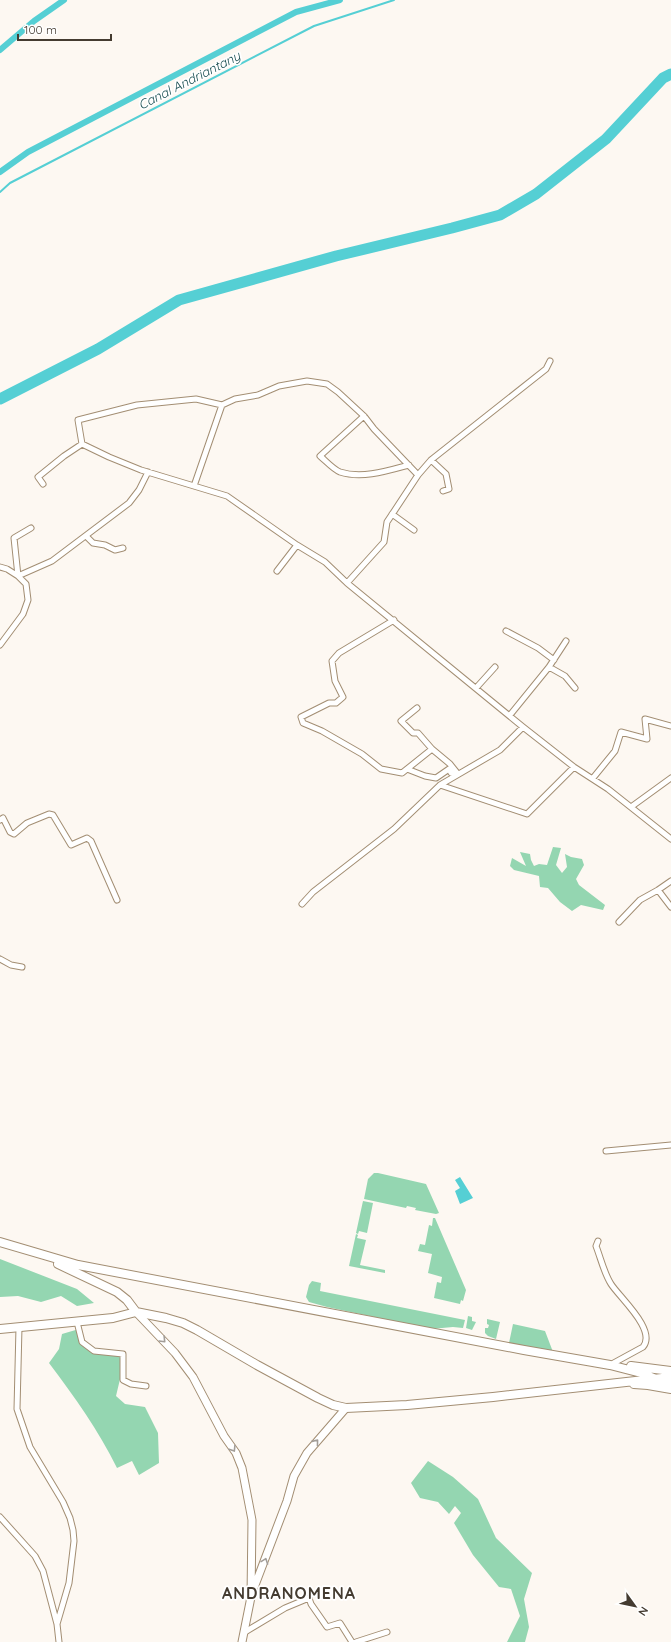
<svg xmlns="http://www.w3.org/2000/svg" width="671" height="1642" viewBox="0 0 671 1642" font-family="Quicksand,sans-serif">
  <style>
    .green { fill: #94d6b1 }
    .water { fill: #55cfd4 }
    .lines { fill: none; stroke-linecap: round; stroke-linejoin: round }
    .stream { stroke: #55cfd4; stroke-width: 2 }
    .canal { stroke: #55cfd4; stroke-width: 6 }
    .river { stroke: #55cfd4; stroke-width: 11 }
    .street-casing { stroke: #a38e73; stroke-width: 7 }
    .secondary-casing { stroke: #a38e73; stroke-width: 9 }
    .primary-casing { stroke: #a38e73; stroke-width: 10 }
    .street { stroke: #fff; stroke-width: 5 }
    .secondary { stroke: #fff; stroke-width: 7 }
    .primary { stroke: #fff; stroke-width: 8 }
    .oneway { stroke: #a29d98 }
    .labels { text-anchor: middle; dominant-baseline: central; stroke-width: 3.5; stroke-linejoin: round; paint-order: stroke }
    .water-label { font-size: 13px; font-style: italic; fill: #174c4f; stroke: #fff }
    .district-label { font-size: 16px; font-weight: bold; letter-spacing: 1px; fill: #443b30; stroke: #fff }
  </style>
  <rect width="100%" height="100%" fill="#fdf8f2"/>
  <path class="green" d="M553 847 561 848 556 865 562 873 567 867 565 854 571 857 582 859 584 865 576 879 579 885 605 905 603 910 581 905 572 911 560 902 548 888 540 887 539 876 514 870 510 866 512 858 526 866 520 852 530 854 531 860 534 866 539 864 547 865Z
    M374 1173H378L426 1184 439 1213 436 1214 415 1210 416 1208 407 1206 406 1208 364 1199 368 1179Z
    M363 1201 373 1203 367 1233 359 1231 358 1234 356 1233Z
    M433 1218H435L466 1290 463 1301 461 1300 460 1304 434 1298 437 1282 441 1283 442 1277 428 1273 432 1254 418 1251 420 1244 425 1245 429 1225 432 1226Z
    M356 1234 358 1235 357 1238 366 1240 360 1265 385 1270V1273L349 1266Z
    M0 1259 77 1289 94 1303 77 1306 61 1296 41 1302 18 1296 0 1297Z
    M312 1281 321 1283 320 1291 465 1320 463 1328 453 1327 431 1329 327 1307 309 1302 306 1297 309 1285Z
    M468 1316 472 1317V1321L476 1322 472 1330 466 1328Z
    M487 1319 500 1322 496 1339 488 1336 485 1333V1328H488L489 1325 487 1324Z
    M513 1324 545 1331 553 1352 509 1343Z
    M79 1329 81 1344 94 1351 121 1354V1375L116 1396 125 1404 145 1407 158 1433 159 1463 139 1475 132 1461 117 1468C99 1431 74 1396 49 1363L59 1349 62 1334Z
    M428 1461 453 1477 478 1499 496 1538 532 1573 524 1599 529 1627 525 1642H507L520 1616 511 1589 499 1587 473 1555 454 1523 461 1513 455 1506 449 1514 438 1502 420 1498 411 1483Z"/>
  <path class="water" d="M460 1177 473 1198 460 1204 455 1191 460 1188 455 1180Z"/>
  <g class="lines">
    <path class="stream" d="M0 192 10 183 314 26 394 0"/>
    <path class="canal" d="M0 50 34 21 64 0
      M0 172 28 152 296 12 340 0"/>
    <path class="river" d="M0 399 98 349 179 300 336 256 452 228 500 215 536 194 606 139 663 78 671 74"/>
    <g class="street-casing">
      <path id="street" d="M364 416 320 456C326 461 333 469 340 472 362 479 387 471 409 465
        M82 444 78 420 137 405 196 399 222 405 235 399 258 395 279 386 307 381 327 384 338 392 364 416 374 429 418 475
        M431 460 446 474 449 489 443 491
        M43 484 38 477 64 456 82 444 109 457 141 470 227 496 297 545 325 562 347 583 523 727 574 767 608 789 671 839
        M194 486 222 405
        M392 514 414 530
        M86 536 93 543 105 545 115 550 123 548
        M0 567 7 569 18 576 52 561 129 503 139 490 148 472
        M277 571 297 545
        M347 583 384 542 387 522 418 475 431 460 546 369 550 361
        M394 620 339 653 332 661 335 681 343 697 336 703H329L301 717 303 723 322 731 362 754 381 769 402 773 432 749
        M506 631 538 648 554 660
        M0 645 23 614 28 600 26 584 18 576 14 538 31 528
        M549 667 565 676 575 688
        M476 688 495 667
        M417 708 401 721 413 733H418L432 749 450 764 458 774
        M510 715 549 667 566 641
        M407 769 425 776 436 778 449 769 451 773 458 774
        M593 778 615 751 621 732 647 739 645 719 671 726
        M440 785 527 814 574 767
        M631 807 671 778
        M0 820 3 818 10 832 14 834 27 823 49 814 53 815 71 845 87 838 91 841 117 900
        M658 890 671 881
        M302 904 313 892 394 829 440 785 500 750 523 727
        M619 922 640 900 658 890 671 907
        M0 959 11 965 22 967
        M606 1151 671 1145
        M598 1241 596 1246C601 1259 604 1273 611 1284 620 1298 657 1330 643 1347L610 1365
        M77 1322 82 1342 94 1351 123 1354V1380L131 1384 146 1386
        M19 1327 17 1409 30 1447 63 1502 70 1518 73 1530 74 1541 69 1583 57 1624
        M0 1517 35 1556 43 1571 57 1624 59 1642
        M245 1632 285 1608 309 1598 311 1604 327 1627 340 1623 352 1642
        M356 1642 387 1632"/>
    </g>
    <g class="secondary-casing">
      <path id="secondary" d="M136 1312 175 1353 193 1377 224 1436 236 1453 242 1468 252 1520 251 1597 242 1642
        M252 1593 287 1501 294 1476 307 1453 346 1408"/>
    </g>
    <g class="primary-casing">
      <path id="primary" d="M0 1242 78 1265 524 1350 610 1365 641 1373 671 1385
        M58 1264 117 1292 127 1300 136 1312
        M0 1329 113 1318 136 1312 166 1318 183 1323 197 1330 257 1365 318 1398 333 1405 346 1408 407 1405 493 1397 671 1377
        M631 1366 671 1371
        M634 1384 648 1385 671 1389"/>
    </g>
    <use href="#street" class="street"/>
    <use href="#secondary" class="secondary"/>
    <use href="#primary" class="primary"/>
  </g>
  <defs><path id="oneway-chevron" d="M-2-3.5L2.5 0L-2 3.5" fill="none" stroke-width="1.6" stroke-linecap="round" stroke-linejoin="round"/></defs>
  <g class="oneway">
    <use href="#oneway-chevron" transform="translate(163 1340) rotate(46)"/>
    <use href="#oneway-chevron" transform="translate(316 1442) rotate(-51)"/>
    <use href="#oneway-chevron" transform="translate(233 1449) rotate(58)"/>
    <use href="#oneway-chevron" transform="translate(265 1561) rotate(-70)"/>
  </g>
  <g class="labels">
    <g class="water-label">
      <text transform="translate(189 80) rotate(-27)">Canal Andriantany</text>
    </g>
    <g class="district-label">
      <text x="289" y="1593">ANDRANOMENA</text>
    </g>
  </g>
  <g transform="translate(635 1606) rotate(123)" stroke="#ffffff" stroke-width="3" paint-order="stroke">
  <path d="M0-3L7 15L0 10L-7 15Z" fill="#443b30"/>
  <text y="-6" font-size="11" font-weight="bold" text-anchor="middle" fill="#443b30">N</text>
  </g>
  <path d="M18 34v6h93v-6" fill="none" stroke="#443b30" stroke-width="2"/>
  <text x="24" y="34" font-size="12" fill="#443b30" stroke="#ffffff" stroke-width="3" paint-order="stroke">100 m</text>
</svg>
